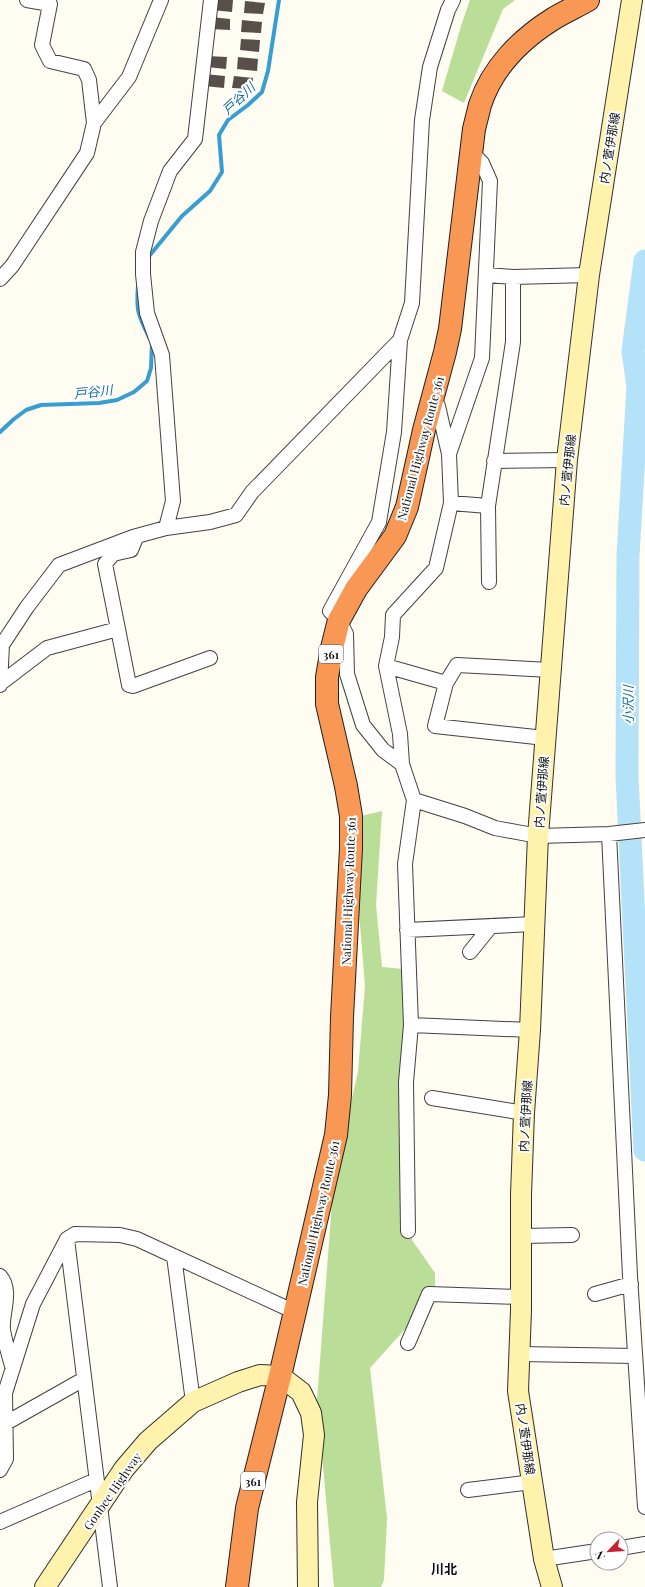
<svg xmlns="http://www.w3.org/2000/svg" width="645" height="1587" viewBox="0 0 645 1587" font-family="'Playfair Display','Noto Sans JP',serif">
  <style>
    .forest { fill: #badd97 }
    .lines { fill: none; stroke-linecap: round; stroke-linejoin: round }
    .stream { stroke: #389dd2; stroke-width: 4 }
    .river { stroke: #b4e2f8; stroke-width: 23 }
    .building { fill: #584f4b }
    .street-casing { stroke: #424242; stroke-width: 16 }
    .secondary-casing { stroke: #313131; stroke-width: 22 }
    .highway-casing { stroke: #202020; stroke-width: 24 }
    .street { stroke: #fff; stroke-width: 14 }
    .secondary { stroke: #fff2ac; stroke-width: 20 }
    .highway { stroke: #f99855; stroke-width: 22 }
    .labels { text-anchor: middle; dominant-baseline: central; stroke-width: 4; stroke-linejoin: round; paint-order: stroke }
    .shield { fill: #fff; stroke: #575757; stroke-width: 1 }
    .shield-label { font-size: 11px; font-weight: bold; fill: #0f0f0f }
    .street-label { font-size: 12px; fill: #0f0f0f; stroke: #fff }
    .water-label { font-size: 13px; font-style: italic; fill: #136da7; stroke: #fff }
    .neighbourhood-label { font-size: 13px; font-weight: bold; fill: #0f0f0f; stroke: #fff }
  </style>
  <rect width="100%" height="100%" fill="#fffcf1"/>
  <path class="forest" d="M470 0H515L503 9 464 103 442 91 462 23Z
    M382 811 376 905 382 967 403 969 411 991 400 1102 412 1240 435 1273V1296L370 1368 387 1518 384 1580 381 1587H334L317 1400 334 1177 358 1072 365 986 355 863 361 816Z"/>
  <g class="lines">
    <path class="stream" d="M150 255 182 216 210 191 222 172 219 135 228 120 248 105 262 92 268 71 279 0
      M138 286C136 311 138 315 149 337
      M0 432 14 419 26 410 41 405 99 403 117 400 134 392 147 381 151 368 152 343"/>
    <path class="river" d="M645 261 633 351 638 386 628 555 627 776 645 1150"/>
  </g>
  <path class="building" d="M213 0H233L232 12 212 10Z
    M245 1 265 3 263 14 244 13Z
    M211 17 230 19V30L210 29Z
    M242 20 262 22 261 33 241 32Z
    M241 39 260 40 259 52 240 50Z
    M207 56 227 57 226 69 207 67Z
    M238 57 258 59 257 71 237 69Z
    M205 74 225 76 224 88 204 86Z
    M234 76 253 78 252 89 232 88Z"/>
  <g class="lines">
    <g class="street-casing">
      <path id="street" d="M27 0 50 4 42 45 50 61 84 69 89 80 94 123
        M453 0 448 10 430 67 422 120 412 303 400 340 394 432 379 522 330 611 339 620 346 634 347 674 363 725 383 750 402 764 414 800 465 816 495 828 538 836 609 834 645 830
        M486 275 513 277 589 275
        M0 279 12 266 87 153 94 123 129 77 161 0
        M449 454 482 358 490 181 482 163 471 152
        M494 461 567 460
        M451 503 488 506
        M166 528 173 501 162 355 147 313 143 274V252L151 221 170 171 195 139 211 0
        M489 582 488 506 513 342V277
        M118 629 129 685 133 686 210 658
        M386 666 446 683 435 726 545 738
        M1 683 47 648 118 629 105 564 113 554 131 550 135 540 133 537
        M446 683 457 665 550 670
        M0 685 2 645 27 607 59 565 133 537 166 528 210 522 236 515 252 492 400 340
        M402 764 400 734 386 666 392 637 393 615 436 568 451 503 449 454 438 406 433 398
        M609 834 630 1276 645 1507
        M407 930 534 924
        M470 952 491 926
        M411 1025 530 1030
        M432 1098 524 1113
        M408 1231 406 1082 411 1025 405 864 414 800
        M521 1236 572 1235
        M67 1239 110 1587
        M174 1256 193 1402
        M0 1276C13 1291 1 1314 3 1330 5 1342 9 1355 12 1366
        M595 1294 631 1284
        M408 1343 429 1294 521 1297
        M520 1354 635 1356
        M6 1423 84 1379
        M0 1470 6 1459 5 1393 33 1304 67 1239 75 1234 120 1235 137 1239 295 1312
        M468 1490 532 1482
        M0 1522 96 1480
        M621 1548 645 1544
        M544 1559 597 1551"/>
    </g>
    <g class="secondary-casing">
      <path id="secondary" d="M45 1587 124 1469 148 1441 193 1402 238 1382 260 1375 280 1376 301 1392 311 1413 314 1435 307 1502 308 1587
        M552 1587 544 1559 518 1391 521 1310V1195L524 1113 530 1030 538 836 567 460 589 275 632 0"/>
    </g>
    <g class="highway-casing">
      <path id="highway" d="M237 1587 247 1508 280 1376 336 1135 340 1095 342 1017 351 848V816L346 786 327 704V677L332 648 339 620 356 589 395 536 407 507 424 430 445 352 450 329 474 129C476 121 478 113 480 105 492 68 521 39 553 19 564 12 576 7 588 0"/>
    </g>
    <use href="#street" class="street"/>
    <use href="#secondary" class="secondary"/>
    <use href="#highway" class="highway"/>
  </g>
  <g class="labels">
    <g class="shield">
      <rect x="319" y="645" width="24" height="18" rx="3"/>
      <rect x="241" y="1472" width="24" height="18" rx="3"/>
    </g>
    <g class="shield-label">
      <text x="331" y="654">361</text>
      <text x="253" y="1481">361</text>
    </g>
    <g class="street-label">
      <text transform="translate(609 148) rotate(-81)">内ノ萱伊那線</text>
      <text transform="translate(420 448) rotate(-75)">National Highway Route 361</text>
      <text transform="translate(567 470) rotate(-84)">内ノ萱伊那線</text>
      <text transform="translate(541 792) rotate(-86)">内ノ萱伊那線</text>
      <text transform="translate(348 891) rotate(-88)">National Highway Route 361</text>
      <text transform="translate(525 1116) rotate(-87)">内ノ萱伊那線</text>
      <text transform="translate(318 1213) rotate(-77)">National Highway Route 361</text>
      <text transform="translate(526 1439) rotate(82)">内ノ萱伊那線</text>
      <text transform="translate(112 1491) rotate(-55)">Gonbee Highway</text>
    </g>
    <g class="water-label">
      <text transform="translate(238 98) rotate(-43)">戸谷川</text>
      <text transform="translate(93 391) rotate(-6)">戸谷川</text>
      <text transform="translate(627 705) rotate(-90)">小沢川</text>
    </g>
    <g class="neighbourhood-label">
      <text x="444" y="1568">川北</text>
    </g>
  </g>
  <g transform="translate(609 1551) rotate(245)"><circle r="19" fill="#ffffff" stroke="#9f9f9f"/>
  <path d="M0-3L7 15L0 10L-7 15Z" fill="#c52131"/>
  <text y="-6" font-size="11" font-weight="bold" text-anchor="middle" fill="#0f0f0f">N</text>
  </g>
</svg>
